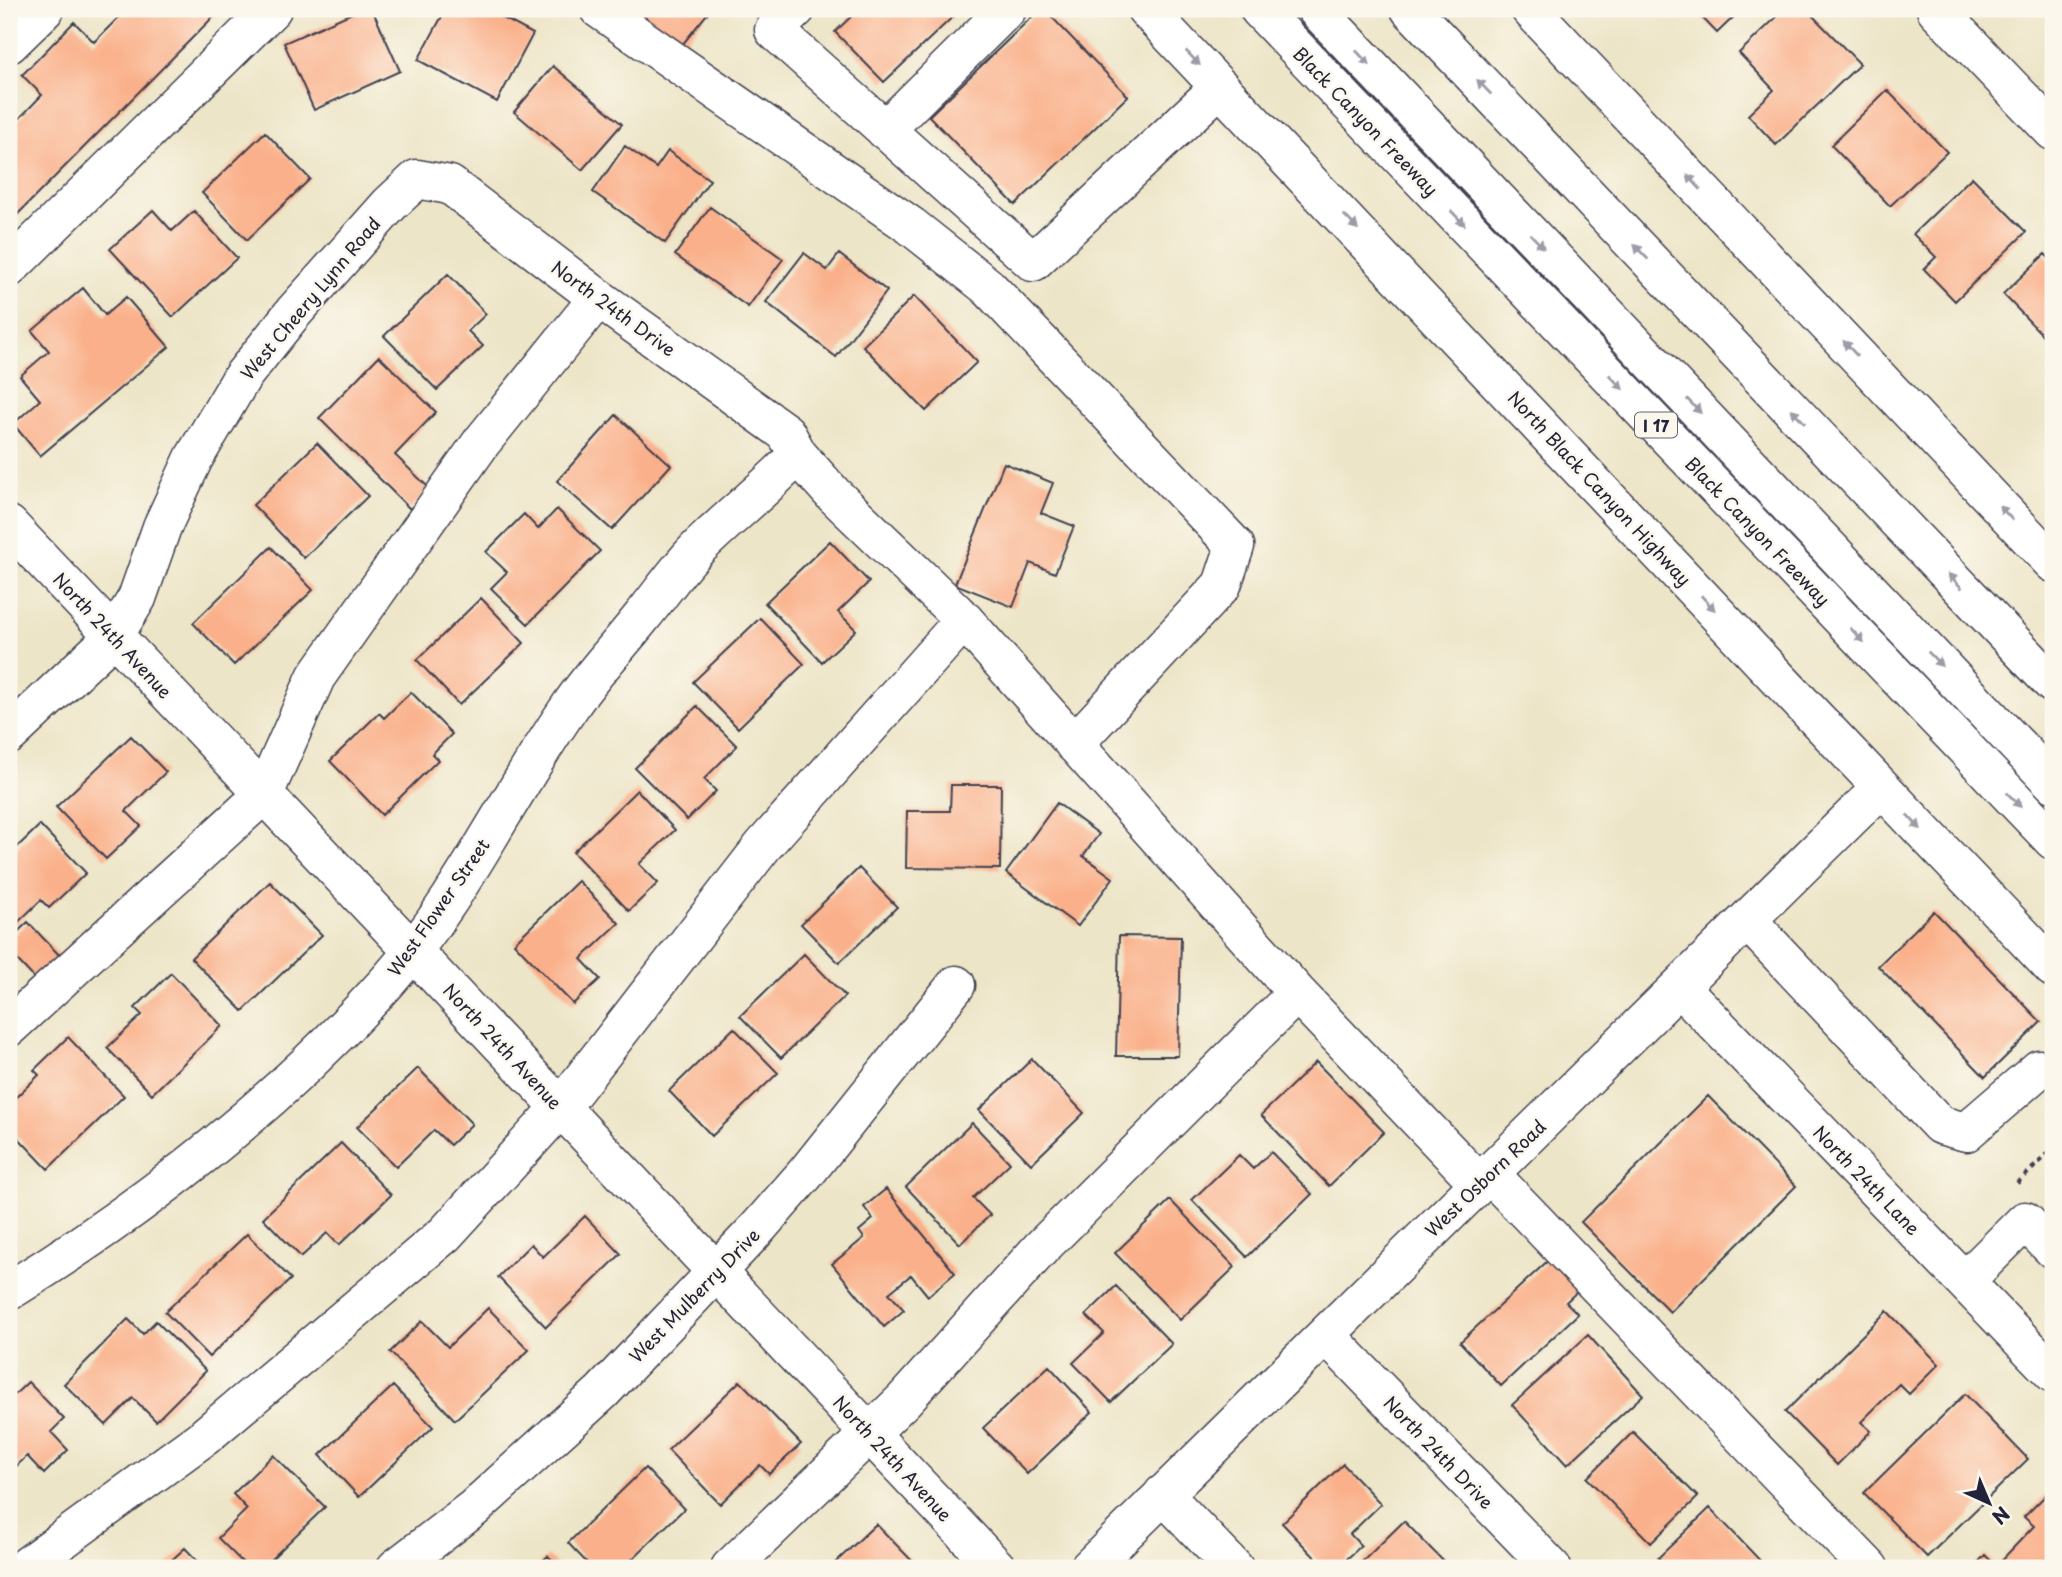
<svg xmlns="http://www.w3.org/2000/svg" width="2062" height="1577" viewBox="0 0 2062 1577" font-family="'Playpen Sans',sans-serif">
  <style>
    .building { fill: #fab08a }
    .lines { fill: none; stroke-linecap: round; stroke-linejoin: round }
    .minor-casing { stroke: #403f50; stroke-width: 41 }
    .major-casing { stroke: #403f50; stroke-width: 41 }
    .highway-casing { stroke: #403f50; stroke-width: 41 }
    .path { stroke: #403f50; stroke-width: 4.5; stroke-dasharray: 5 5; stroke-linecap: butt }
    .minor { stroke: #fff; stroke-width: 38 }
    .major { stroke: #fff; stroke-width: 38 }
    .highway { stroke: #fff; stroke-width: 38 }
    .oneway { fill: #9c9ca7 }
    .labels { text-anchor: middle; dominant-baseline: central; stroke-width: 5; stroke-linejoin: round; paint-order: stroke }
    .shield { fill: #fbf7ec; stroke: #636270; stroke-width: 2 }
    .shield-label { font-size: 16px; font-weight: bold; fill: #22223b }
    .street-label { font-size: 18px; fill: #22223b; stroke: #fbf7ec }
  </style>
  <rect width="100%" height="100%" fill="#fbf7ec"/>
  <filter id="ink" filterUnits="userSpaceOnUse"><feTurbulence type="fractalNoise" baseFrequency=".0143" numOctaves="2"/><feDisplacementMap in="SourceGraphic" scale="14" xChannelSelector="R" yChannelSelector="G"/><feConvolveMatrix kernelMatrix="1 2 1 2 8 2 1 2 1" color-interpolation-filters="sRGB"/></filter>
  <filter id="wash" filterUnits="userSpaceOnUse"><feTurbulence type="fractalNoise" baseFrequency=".00686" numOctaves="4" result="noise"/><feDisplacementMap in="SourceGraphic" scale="28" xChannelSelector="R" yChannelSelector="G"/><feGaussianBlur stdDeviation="1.57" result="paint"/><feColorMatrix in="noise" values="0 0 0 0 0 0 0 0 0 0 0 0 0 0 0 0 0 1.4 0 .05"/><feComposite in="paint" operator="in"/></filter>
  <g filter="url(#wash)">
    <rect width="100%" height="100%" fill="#ede5c7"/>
    <g id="blocks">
      <path class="building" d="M115 9H221L9 223V116L15 123 42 95 22 75 74 22 94 42 121 15Z
        M361 9H372L400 71 314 110 284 43Z
        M446 9H486L533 34 497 102 418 60Z
        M626 9H711L678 50Z
        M859 9H961L884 82 835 32Z
        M1040 9H1044L1128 96 1015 205 929 116Z
        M1694 9H1742L1717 33Z
        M1785 9H1806L1860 64 1776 145 1748 115 1774 90 1739 53Z
        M553 66 622 124 582 170 514 112Z
        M1887 90 1947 152 1890 206 1831 145Z
        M265 132 310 179 247 240 202 193Z
        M625 146 656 168 668 151 710 180 665 243 593 192Z
        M1972 177 2026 232 1955 301 1924 269 1936 257 1913 234Z
        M710 207 783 259 748 307 675 255Z
        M153 210 172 231 194 211 237 258 173 317 110 249Z
        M804 253 827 270 839 254 887 291 836 357 766 302Z
        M2045 254 2053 262V346L2003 294Z
        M448 274 486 314 468 331 483 346 437 390 384 336Z
        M83 288 105 315 126 297 169 347 40 456 13 424 40 400 20 376 49 351 32 331Z
        M914 296 977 362 926 411 863 346Z
        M379 356 436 412 395 455 430 489 410 509 319 418Z
        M616 415 671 465 612 530 557 481Z
        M317 443 368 496 304 558 253 505Z
        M1004 463 1053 483 1041 513 1074 526 1055 573 1030 563 1013 607 955 584Z
        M557 509 600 551 528 624 491 588 507 572 486 552 524 514 538 529Z
        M830 541 869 582 838 612 856 630 822 662 765 603Z
        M271 547 313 590 234 665 193 623Z
        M481 598 524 643 459 705 417 660Z
        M760 618 804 664 738 728 693 682Z
        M411 692 452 734 432 754 438 760 382 815 330 761 379 713 384 718Z
        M697 706 737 746 704 779 716 791 687 820 635 768Z
        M131 736 166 772 126 811 141 826 106 859 56 807Z
        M951 785H1001L1000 869 906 868 907 811H950Z
        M637 790 675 830 639 864 658 883 629 911 573 852Z
        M1057 803 1099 834 1083 856 1113 878 1078 926 1006 873Z
        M40 825 86 873 49 908 41 900 9 931V855Z
        M859 868 897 907 839 963 801 924Z
        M578 881 619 923 581 959 600 979 573 1004 514 943Z
        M270 882 322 935 243 1011 191 958Z
        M1934 911 2041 1022 1985 1077 1878 966Z
        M28 922 61 957 36 980 9 951V940Z
        M1119 936 1181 937 1178 1056H1116Z
        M804 954 845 996 781 1058 740 1016Z
        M171 973 222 1026 152 1094 107 1048 142 1015 135 1008Z
        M734 1028 778 1073 712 1136 669 1091Z
        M68 1037 124 1096 48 1169 9 1128V1104L39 1075 34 1070Z
        M1032 1059 1084 1113 1031 1164 979 1110Z
        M1316 1062 1384 1132 1329 1186 1261 1115Z
        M418 1068 472 1124 450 1145 434 1130 396 1167 357 1127Z
        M1708 1096 1796 1186 1670 1312 1581 1222Z
        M972 1123 1010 1163 973 1198 990 1215 960 1244 906 1187Z
        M341 1143 391 1195 339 1245 327 1233 301 1257 263 1218Z
        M1271 1152 1312 1194 1247 1257 1192 1200 1239 1155 1253 1169Z
        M886 1189 955 1273 928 1296 911 1275 889 1293 904 1310 884 1327 832 1264 864 1238 859 1231 873 1219 864 1207Z
        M1170 1200 1235 1267 1180 1320 1115 1253Z
        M585 1216 621 1254 546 1327 498 1277 531 1244 543 1257Z
        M247 1234 291 1279 209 1357 165 1312Z
        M1553 1256 1581 1288 1566 1302 1578 1314 1501 1386 1460 1342Z
        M1116 1286 1172 1344 1111 1402 1073 1363 1104 1333 1086 1315Z
        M488 1308 529 1350 455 1420 390 1352 422 1321 448 1347Z
        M1887 1311 1939 1364 1909 1394 1899 1384 1861 1422 1871 1431 1837 1465 1785 1412Z
        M128 1319 143 1334 156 1321 206 1371 156 1421 133 1398 106 1425 64 1384Z
        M1588 1335 1643 1395 1567 1465 1512 1405Z
        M1049 1366 1092 1412 1027 1474 983 1428Z
        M740 1381 801 1444 769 1474 760 1465 720 1504 668 1450Z
        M28 1382 64 1419 51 1432 68 1450 44 1474 27 1456 9 1473V1400Z
        M393 1386 433 1427 359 1497 320 1455Z
        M1965 1394 2028 1459 1927 1557 1864 1493Z
        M1633 1432 1698 1497 1651 1543 1587 1478Z
        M273 1455 325 1507 262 1568H248L218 1538 247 1509 233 1494Z
        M1343 1464 1381 1504 1350 1534 1361 1546 1337 1568H1325L1282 1523Z
        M645 1468 684 1509 623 1568H592L568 1543Z
        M2053 1488V1568H1973L1985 1555 1996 1566 2034 1526 2024 1517Z
        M1710 1508 1767 1568H1668L1658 1558Z
        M1404 1521 1450 1568H1368L1362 1562Z
        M876 1524 919 1568H840L835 1563Z
        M185 1548 204 1568H163Z
        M548 1556 560 1568H535Z"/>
    </g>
  </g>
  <g filter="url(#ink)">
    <use href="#blocks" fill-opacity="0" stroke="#403f50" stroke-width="2"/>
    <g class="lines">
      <g class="minor-casing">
        <path id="minor" d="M599 9 911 226 988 287 1235 546 1222 585 1074 744
          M796 9 774 30 1033 262 1220 87
          M1936 9 2053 131
          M9 44 45 9
          M885 130 1007 9
          M9 268 272 9
          M9 525 997 1568
          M9 735 114 636 137 598 162 527 194 458 242 377 293 313 390 204 417 179 450 185 598 298 786 433 798 455 833 494 964 620 1297 993 1480 1184
          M1747 920 1940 1125 1966 1132 2039 1069
          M1680 987 2053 1373
          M9 1027 264 794 316 677 481 443 598 298
          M1490 1174 1869 1568
          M1965 1281 2025 1221 2053 1249
          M9 1291C147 1206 278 1103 387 982 461 899 508 795 571 705 592 674 618 647 641 618 660 595 678 568 700 546 732 515 767 487 798 455
          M1326 1335 1552 1568
          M1163 1494 1234 1568
          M24 1568 204 1437 445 1234 561 1107 763 846 964 620
          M396 1568 474 1508 602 1392 757 1229 806 1173 956 985
          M730 1568 904 1400 1041 1248 1297 993
          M1089 1568 1881 788"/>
      </g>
      <g class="major-casing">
        <path id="major" d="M1146 9C1450 328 1749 650 2053 968
          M1530 9 2053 563"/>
      </g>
      <g class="highway-casing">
        <path id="highway" d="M1259 9 2053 840
          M1316 9 2053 783
          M1410 9 2053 684"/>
      </g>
      <path class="path" d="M2017 1183 2049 1153 2053 1157"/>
      <use href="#minor" class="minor"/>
      <use href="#major" class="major"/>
      <use href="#highway" class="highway"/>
    </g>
    <defs><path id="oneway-solid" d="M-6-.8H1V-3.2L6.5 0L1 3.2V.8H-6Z" transform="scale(1.75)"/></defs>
    <g class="oneway">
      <use href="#oneway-solid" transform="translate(1193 58) rotate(46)"/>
      <use href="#oneway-solid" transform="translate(1363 58) rotate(47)"/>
      <use href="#oneway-solid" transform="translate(1484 87) rotate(-134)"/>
      <use href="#oneway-solid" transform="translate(1694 182) rotate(-133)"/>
      <use href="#oneway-solid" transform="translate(1458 218) rotate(46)"/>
      <use href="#oneway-solid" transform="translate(1351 222) rotate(46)"/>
      <use href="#oneway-solid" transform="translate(1537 241) rotate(46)"/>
      <use href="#oneway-solid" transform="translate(1641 252) rotate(-134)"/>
      <use href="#oneway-solid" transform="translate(1850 348) rotate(-133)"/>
      <use href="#oneway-solid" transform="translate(1616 382) rotate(46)"/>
      <use href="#oneway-solid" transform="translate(1694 406) rotate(46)"/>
      <use href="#oneway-solid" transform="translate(1798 416) rotate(-134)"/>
      <use href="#oneway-solid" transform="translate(2006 513) rotate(-133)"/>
      <use href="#oneway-solid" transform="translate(1955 581) rotate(-134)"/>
      <use href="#oneway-solid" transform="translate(1708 603) rotate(47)"/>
      <use href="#oneway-solid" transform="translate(1857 635) rotate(46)"/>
      <use href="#oneway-solid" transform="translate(1935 659) rotate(46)"/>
      <use href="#oneway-solid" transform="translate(2014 800) rotate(46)"/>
      <use href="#oneway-solid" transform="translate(1914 822) rotate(46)"/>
    </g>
  </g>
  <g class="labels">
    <rect class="shield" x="1635" y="412.5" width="42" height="25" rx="5"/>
    <g class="shield-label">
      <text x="1656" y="425">I 17</text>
    </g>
    <g class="street-label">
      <text transform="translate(1366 121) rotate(46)">Black Canyon Freeway</text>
      <text transform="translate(310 298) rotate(-50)">West Cheery Lynn Road</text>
      <text transform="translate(614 308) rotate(36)">North 24th Drive</text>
      <text transform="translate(1600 488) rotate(47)">North Black Canyon Highway</text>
      <text transform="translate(1758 531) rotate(46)">Black Canyon Freeway</text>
      <text transform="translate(113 635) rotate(47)">North 24th Avenue</text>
      <text transform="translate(438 907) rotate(-55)">West Flower Street</text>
      <text transform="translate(503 1046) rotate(47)">North 24th Avenue</text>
      <text transform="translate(1485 1178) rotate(-44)">West Osborn Road</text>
      <text transform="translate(1867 1180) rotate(46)">North 24th Lane</text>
      <text transform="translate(694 1295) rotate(-46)">West Mulberry Drive</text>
      <text transform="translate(1439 1452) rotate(46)">North 24th Drive</text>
      <text transform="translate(893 1458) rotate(47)">North 24th Avenue</text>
    </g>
  </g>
  <rect width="2062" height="1577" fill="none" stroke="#fbf7ec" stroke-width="35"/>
  <g transform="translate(1989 1503) rotate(136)" stroke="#fbf7ec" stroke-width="5" paint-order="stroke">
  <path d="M0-5L12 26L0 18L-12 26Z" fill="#22223b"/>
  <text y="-10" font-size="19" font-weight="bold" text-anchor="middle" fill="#22223b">N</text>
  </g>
</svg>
